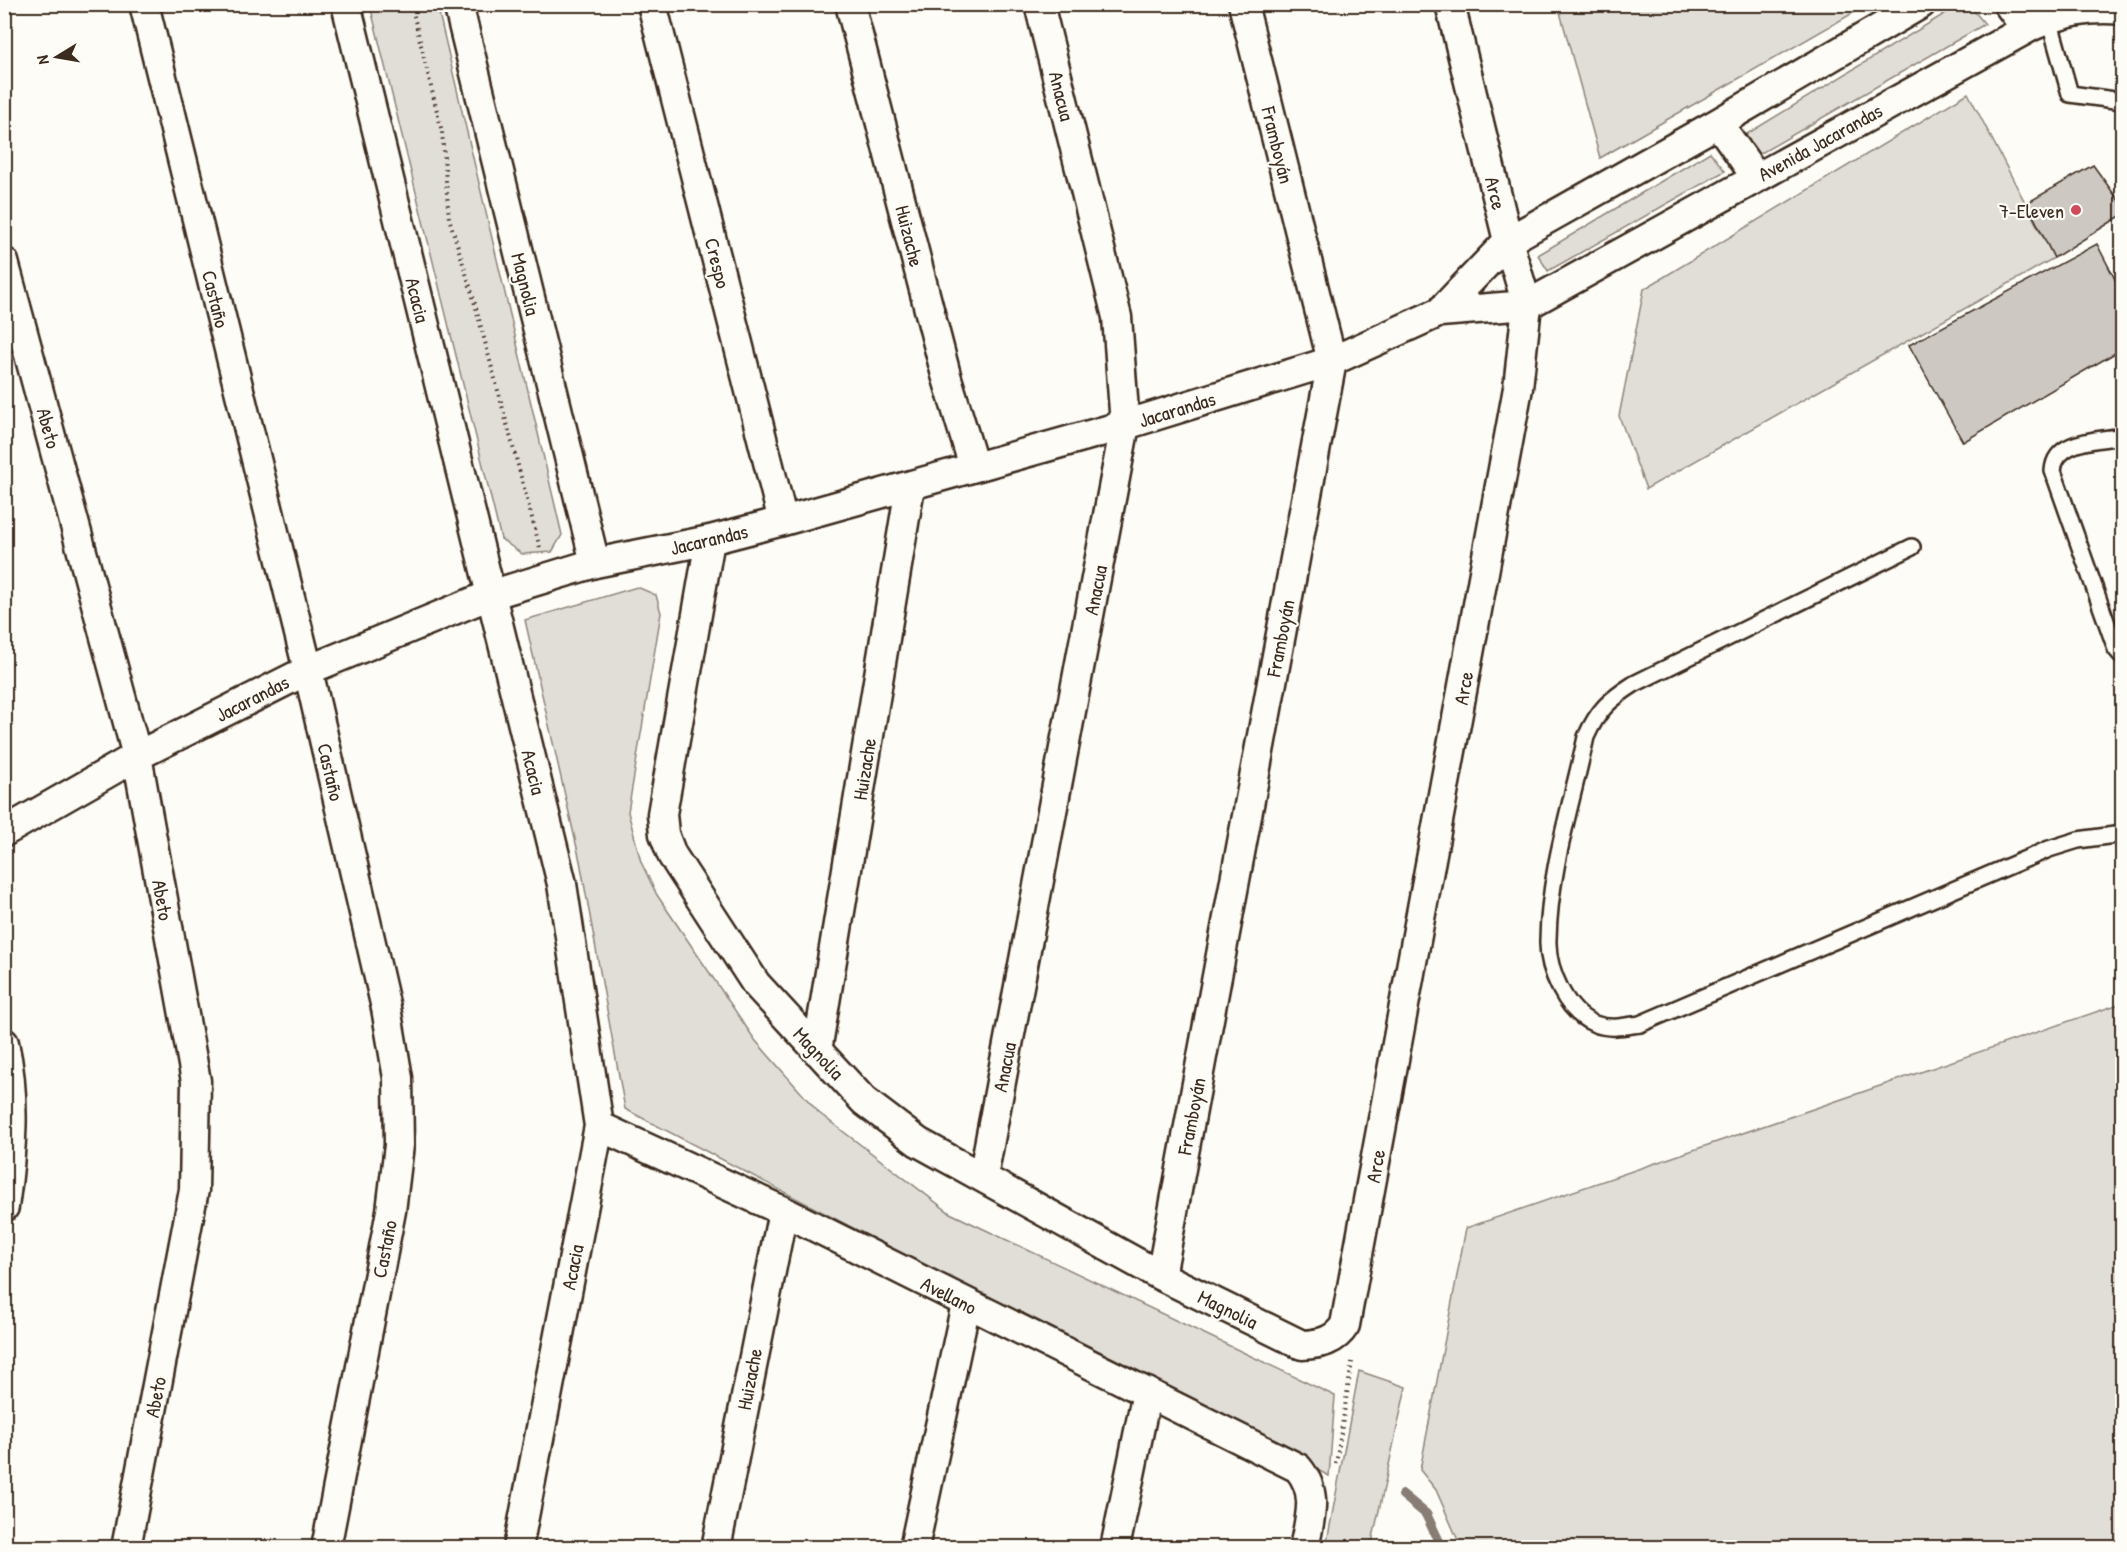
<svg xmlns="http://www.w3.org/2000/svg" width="2127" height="1552" viewBox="0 0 2127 1552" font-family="'Patrick Hand',sans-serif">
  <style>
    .green { fill: #e1ded7; stroke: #8e847a; stroke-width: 1.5 }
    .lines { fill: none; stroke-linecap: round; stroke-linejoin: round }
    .stream { stroke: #887d74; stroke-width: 10 }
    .building { fill: #cdc8c2; stroke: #3b2a1e; stroke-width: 1.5 }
    .lane-casing { stroke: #3b2a1e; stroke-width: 20 }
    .street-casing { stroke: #3b2a1e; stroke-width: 33 }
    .path { stroke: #3b2a1e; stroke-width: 4; stroke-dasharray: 1.5 4.5; stroke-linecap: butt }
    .lane { stroke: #fdfcf7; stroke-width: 15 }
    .street { stroke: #fdfcf7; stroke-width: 28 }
    .poi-dot { fill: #d1495b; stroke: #fdfcf7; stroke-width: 2 }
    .labels { text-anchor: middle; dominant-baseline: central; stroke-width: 4.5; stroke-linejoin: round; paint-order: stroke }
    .street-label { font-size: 20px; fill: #3b2a1e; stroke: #fdfcf7 }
    .poi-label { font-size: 20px; fill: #3b2a1e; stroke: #fdfcf7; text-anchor: end }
  </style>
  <rect width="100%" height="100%" fill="#fdfcf7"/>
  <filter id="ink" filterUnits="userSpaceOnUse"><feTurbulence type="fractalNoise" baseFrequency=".0167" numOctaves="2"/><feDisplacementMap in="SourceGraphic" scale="12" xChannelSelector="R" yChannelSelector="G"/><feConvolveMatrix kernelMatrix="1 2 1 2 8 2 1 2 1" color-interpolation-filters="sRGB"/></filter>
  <g filter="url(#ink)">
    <path class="green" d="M370 5H437L562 535 552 552 522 554 501 539Z
      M1558 5V4L1867 5 1600 158Z
      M1959 5H1969L1985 24 1749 160 1737 140Z
      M1968 93 2054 258 1646 489 1619 416 1644 289Z
      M1710 152 1725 171 1548 271 1538 255Z
      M637 587 656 595 661 613 628 812 641 862 657 895 755 1040 819 1113 950 1213 1335 1396 1329 1476 625 1109 580 861 525 620Z
      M2122 1003V1547H1461L1436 1490 1420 1470 1466 1228Z
      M1359 1371 1406 1387 1371 1547H1326Z"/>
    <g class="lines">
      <path class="stream" d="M1403 1495 1426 1514 1442 1548"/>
    </g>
    <path class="building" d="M2093 165 2122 205V215L2054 258 2027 203Z
      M2097 244 2122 293V349L1963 442 1909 345Z"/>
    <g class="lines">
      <g class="lane-casing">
        <path id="lane" d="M2049 19 2070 94 2122 101
          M2122 436C2097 441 2055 439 2053 471L2116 649 2122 656
          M1912 547 1634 684C1609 700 1598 710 1586 737 1572 803 1549 872 1548 940 1547 969 1566 1013 1595 1024 1610 1030 1626 1026 1640 1024L2049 849 2078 840 2122 834"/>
      </g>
      <g class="street-casing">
        <path id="street" d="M144 4 308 670 386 1008 398 1078 399 1145 391 1211 326 1548
          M346 4 562 884 599 1126 518 1548
          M458 4 595 563
          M652 4 783 521
          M850 4 946 375 974 467
          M2008 4 2016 15 2032 26
          M1718 123 1756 177
          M4 262 137 756 196 1081 194 1190 126 1548
          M1440 312 1508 241 1718 123 1921 4
          M710 540 662 814 664 834 672 855 756 984 864 1101 918 1142 1161 1276 1302 1345C1321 1344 1335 1341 1345 1325L1518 388 1527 305 1508 241 1450 4
          M4 832 137 756 308 670 490 595 595 563 710 540 783 521 1125 425 1332 361 1440 312 1527 305 2032 26C2062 13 2090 6 2122 10
          M4 1043C16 1096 12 1153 4 1207
          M817 1051 910 487
          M599 1126 783 1211 1298 1468C1319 1493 1310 1518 1304 1548
          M983 1177 1125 425 1117 317 1039 4
          M1161 1276 1332 361 1243 4
          M716 1548 783 1211
          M914 1548 966 1304
          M1115 1548 1147 1392"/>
      </g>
      <path class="path" d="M411 4 442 132 449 218 472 293 540 548
        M1336 1464 1352 1362"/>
      <use href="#lane" class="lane"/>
      <use href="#street" class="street"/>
    </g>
  </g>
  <circle class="poi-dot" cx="2076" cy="210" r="6"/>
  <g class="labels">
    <g class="street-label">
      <text transform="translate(1062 96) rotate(76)">Anacua</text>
      <text transform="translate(1820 142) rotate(-29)">Avenida Jacarandas</text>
      <text transform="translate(1278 145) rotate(76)">Framboyán</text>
      <text transform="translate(1496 193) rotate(76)">Arce</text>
      <text transform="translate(910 236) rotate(76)">Huizache</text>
      <text transform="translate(718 263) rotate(76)">Crespo</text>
      <text transform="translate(526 284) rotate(76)">Magnolia</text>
      <text transform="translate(216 299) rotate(76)">Castaño</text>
      <text transform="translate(418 300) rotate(76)">Acacia</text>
      <text transform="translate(1177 409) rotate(-17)">Jacarandas</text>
      <text transform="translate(49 428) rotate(75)">Abeto</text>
      <text transform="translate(709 539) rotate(-13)">Jacarandas</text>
      <text transform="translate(1095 590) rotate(-79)">Anacua</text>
      <text transform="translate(1280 638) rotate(-79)">Framboyán</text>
      <text transform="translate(1463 688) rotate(-80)">Arce</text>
      <text transform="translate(252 698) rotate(-27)">Jacarandas</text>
      <text transform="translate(864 769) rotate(-81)">Huizache</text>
      <text transform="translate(331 772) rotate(77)">Castaño</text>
      <text transform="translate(534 772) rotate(76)">Acacia</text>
      <text transform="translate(163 900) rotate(80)">Abeto</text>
      <text transform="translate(819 1053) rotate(47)">Magnolia</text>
      <text transform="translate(1004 1067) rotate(-79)">Anacua</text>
      <text transform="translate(1191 1116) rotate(-79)">Framboyán</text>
      <text transform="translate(1375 1166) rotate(-80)">Arce</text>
      <text transform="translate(384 1249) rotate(-79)">Castaño</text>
      <text transform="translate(572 1267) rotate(-79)">Acacia</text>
      <text transform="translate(949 1295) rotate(27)">Avellano</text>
      <text transform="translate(1228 1309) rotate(26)">Magnolia</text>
      <text transform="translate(749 1379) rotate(-79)">Huizache</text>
      <text transform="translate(155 1397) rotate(-79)">Abeto</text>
    </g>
    <g class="poi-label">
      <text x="2064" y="210">7-Eleven</text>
    </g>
  </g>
  <rect width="2127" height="1552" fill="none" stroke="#fdfcf7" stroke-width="24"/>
  <rect x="12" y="12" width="2103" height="1528" fill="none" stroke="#3b2a1e" stroke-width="2" filter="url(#ink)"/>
  <g transform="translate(57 57) rotate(259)" stroke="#fdfcf7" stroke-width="4.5" paint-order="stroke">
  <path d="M0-4.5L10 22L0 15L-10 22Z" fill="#3b2a1e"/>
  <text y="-9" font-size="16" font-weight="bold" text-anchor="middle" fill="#3b2a1e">N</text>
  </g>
</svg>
